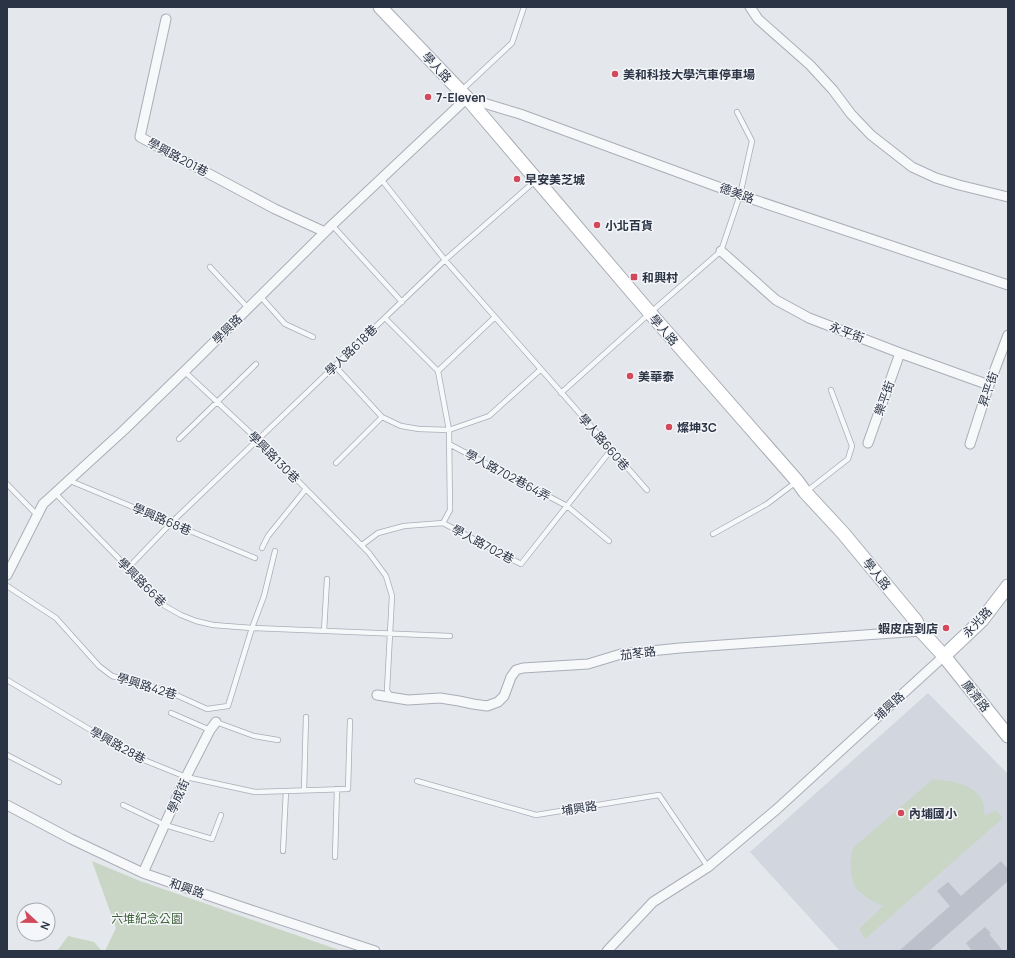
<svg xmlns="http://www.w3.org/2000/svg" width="1015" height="958" viewBox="0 0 1015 958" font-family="Manrope,'Noto Sans TC',sans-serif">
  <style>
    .built { fill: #d2d6de }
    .green { fill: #c9d6c5 }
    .building { fill: #bbc0ca }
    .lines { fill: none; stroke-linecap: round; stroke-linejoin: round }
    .service-casing { stroke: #a9aeb7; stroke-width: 6 }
    .minor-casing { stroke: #a9aeb7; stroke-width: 11 }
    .secondary-casing { stroke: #a9aeb7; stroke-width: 15 }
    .service { stroke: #f7f8fa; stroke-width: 4.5 }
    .minor { stroke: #f7f8fa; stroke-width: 9 }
    .secondary { stroke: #fff; stroke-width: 13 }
    .poi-dot { fill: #d1495b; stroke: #f4f6f9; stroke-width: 1.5 }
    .labels { text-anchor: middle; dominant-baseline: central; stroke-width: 3; stroke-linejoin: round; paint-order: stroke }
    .street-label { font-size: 12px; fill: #2b3445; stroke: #f4f6f9 }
    .poi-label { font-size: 12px; font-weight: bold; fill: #2b3445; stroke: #f4f6f9; text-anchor: start }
    .park-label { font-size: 12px; fill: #3f6138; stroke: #f4f6f9 }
  </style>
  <rect width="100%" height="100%" fill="#e4e7ec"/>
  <path class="built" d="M928 693 1008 774V951H840L750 852Z"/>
  <path class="green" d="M933 779C950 781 973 783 982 800 984 804 984 811 985 816L996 810 1003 818 865 939 859 929 883 906 869 899 856 889 852 878 850 864 853 848Z
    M92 861 140 881 342 951H105L116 928Z
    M68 936 94 942 102 951H57Z"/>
  <path class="building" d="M1001 861 1008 869V881L972 913 929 951H899L950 906 937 891 948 882 961 896Z
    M985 927 991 933 989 934 1003 951H972L966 943Z"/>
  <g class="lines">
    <g class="service-casing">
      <path id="service" d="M462 90 512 43 524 7
        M381 179 445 260 647 490
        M332 225 402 302
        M210 267 248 308
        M260 296 285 324 313 337
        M385 318 438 371
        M335 366 382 417 401 426 419 429 449 430 489 416 540 370
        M184 371 258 440 306 489 369 553 386 576 392 596 387 690 391 697
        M561 393 650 313 721 251 740 195 752 141 737 112
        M179 439 256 364
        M449 444 567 506 609 541
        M336 463 382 417
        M68 480 255 558
        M7 484 37 515
        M807 491 848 459 852 446 831 390
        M55 493 165 606 181 615 196 621 213 625 252 628 450 636
        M443 523 521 564 611 450
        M443 523 450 510 449 430 438 371 495 317
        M713 534 767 504 796 482
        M362 545 378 533 404 526 443 523
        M262 548 268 536 306 489
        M128 568 171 523 445 260 535 181
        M7 586 56 618 99 666 112 676 165 690 207 709 228 706 252 628 264 596 275 551
        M324 631 327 579
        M7 680 134 756 186 777 255 792 348 789 350 721
        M171 713 210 730
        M216 722 254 736 278 740
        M7 755 59 782
        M417 781 536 815 659 795 708 867
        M304 790 306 717
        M123 805 165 825 212 839 221 815
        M283 851 286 791
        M335 857 337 789"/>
    </g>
    <g class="minor-casing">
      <path id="minor" d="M750 7 758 19 810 65 833 90 851 114 871 135 912 167 936 178 959 185 1008 197
        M166 19 140 137 275 209 325 232
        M721 251 776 300 809 318 900 353 989 385
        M868 443 900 353
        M970 444 989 385 1008 335
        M7 575 43 504 124 430 194 362 332 225 467 98 520 114 740 195 1008 285
        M377 695 408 700 440 698 459 701 473 704 487 706 498 702 504 696 511 677 516 670 523 668 588 664 621 654 680 648 921 631
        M7 805 71 839 143 873 239 906 375 951
        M143 873 186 777 210 730 216 722
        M607 951 653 902 708 867 777 809 944 656"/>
    </g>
    <g class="secondary-casing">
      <path id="secondary" d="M380 7 467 98 650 313 797 481 805 492 843 533 916 621 921 631 944 656 1008 736
        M944 656 982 620 1008 586"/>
    </g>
    <use href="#service" class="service"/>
    <use href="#minor" class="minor"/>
    <use href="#secondary" class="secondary"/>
  </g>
  <g class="poi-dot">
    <circle cx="615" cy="74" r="4"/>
    <circle cx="428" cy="97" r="4"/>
    <circle cx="517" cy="179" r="4"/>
    <circle cx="597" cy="225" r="4"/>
    <rect x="630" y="273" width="8" height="8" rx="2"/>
    <circle cx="630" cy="376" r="4"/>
    <circle cx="669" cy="427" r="4"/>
    <circle cx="946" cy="628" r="4"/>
    <circle cx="901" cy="813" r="4"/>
  </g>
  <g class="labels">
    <g class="street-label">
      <text transform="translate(437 67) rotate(47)">學人路</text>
      <text transform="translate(178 157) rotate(28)">學興路201巷</text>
      <text transform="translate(737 193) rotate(20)">德美路</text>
      <text transform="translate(227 329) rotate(-45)">學興路</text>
      <text transform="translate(664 330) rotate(49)">學人路</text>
      <text transform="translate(847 332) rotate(21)">永平街</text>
      <text transform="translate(351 350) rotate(-44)">學人路618巷</text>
      <text transform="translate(988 389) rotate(-71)">昇平街</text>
      <text transform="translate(884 398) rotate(-70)">樂平街</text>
      <text transform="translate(604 442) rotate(49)">學人路660巷</text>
      <text transform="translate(274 457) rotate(45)">學興路130巷</text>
      <text transform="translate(508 475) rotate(28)">學人路702巷64弄</text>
      <text transform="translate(162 519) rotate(23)">學興路68巷</text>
      <text transform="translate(483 544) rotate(28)">學人路702巷</text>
      <text transform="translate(877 574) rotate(51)">學人路</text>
      <text transform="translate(142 582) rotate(45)">學興路66巷</text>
      <text transform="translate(977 622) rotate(-47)">永光路</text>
      <text transform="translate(638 653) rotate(-7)">茄苳路</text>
      <text transform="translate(147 686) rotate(17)">學興路42巷</text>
      <text transform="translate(976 696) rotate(52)">廣濟路</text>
      <text transform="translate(889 706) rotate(-42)">埔興路</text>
      <text transform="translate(118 745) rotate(29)">學興路28巷</text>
      <text transform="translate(178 796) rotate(-66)">學成街</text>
      <text transform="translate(579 808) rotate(-9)">埔興路</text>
      <text transform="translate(187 888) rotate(19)">和興路</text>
    </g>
    <g class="poi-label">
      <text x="623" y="74">美和科技大學汽車停車場</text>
      <text x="436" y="97">7-Eleven</text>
      <text x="525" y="179">早安美芝城</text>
      <text x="605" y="225">小北百貨</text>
      <text x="642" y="277">和興村</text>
      <text x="638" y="376">美華泰</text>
      <text x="677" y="427">燦坤3C</text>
      <text x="938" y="628" text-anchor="end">蝦皮店到店</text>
      <text x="909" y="813">內埔國小</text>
    </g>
    <g class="park-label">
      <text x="147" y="918">六堆紀念公園</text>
    </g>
  </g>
  <rect width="1015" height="958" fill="none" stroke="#2b3445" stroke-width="16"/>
  <g transform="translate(36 922) rotate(112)"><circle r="19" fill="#f4f6f9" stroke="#a4a8b1"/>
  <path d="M0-3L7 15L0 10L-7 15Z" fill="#d1495b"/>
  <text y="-6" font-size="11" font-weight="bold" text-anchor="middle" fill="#2b3445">N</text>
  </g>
</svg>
